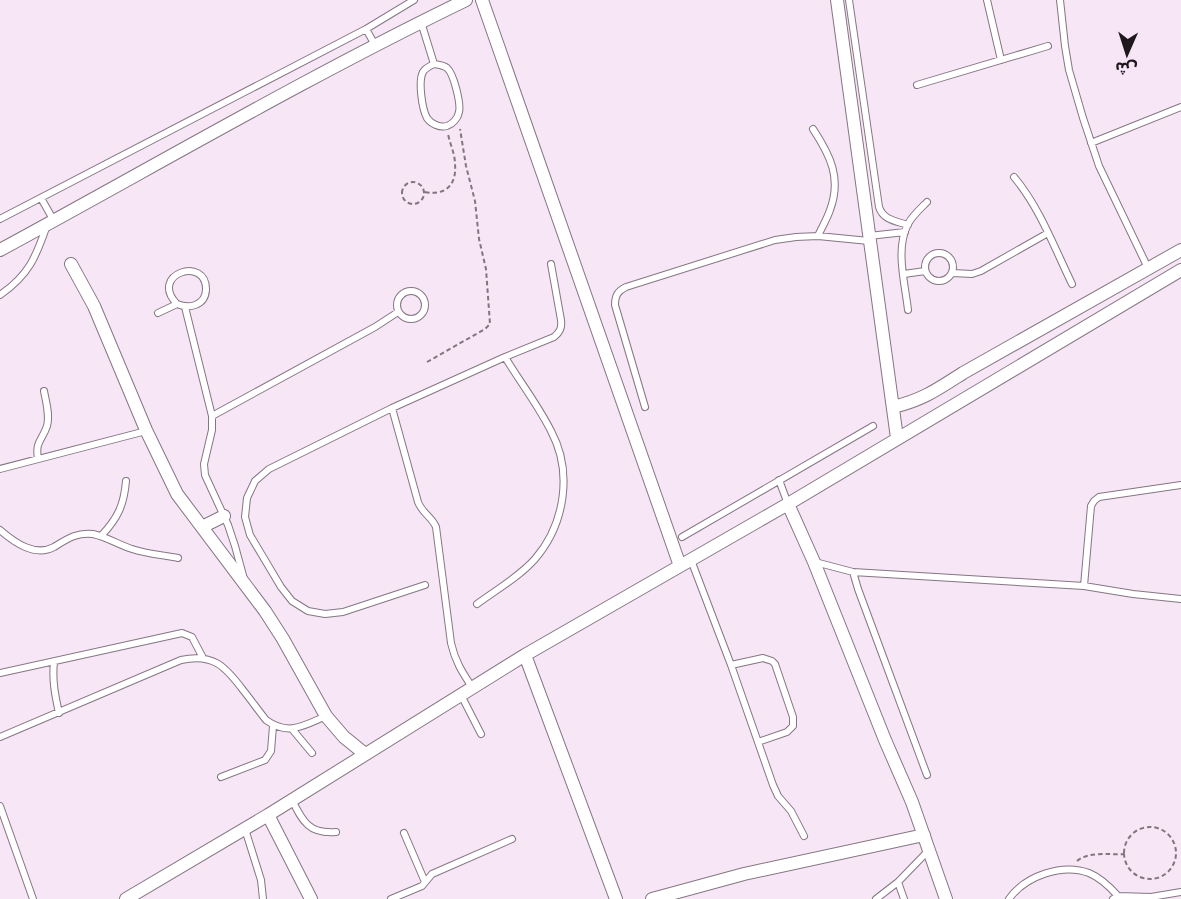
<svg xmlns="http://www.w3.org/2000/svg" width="1181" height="899" viewBox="0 0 1181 899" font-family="Manrope,'Noto Sans Arabic',sans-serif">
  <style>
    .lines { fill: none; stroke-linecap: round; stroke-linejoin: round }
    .lane-casing { stroke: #857683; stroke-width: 8 }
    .street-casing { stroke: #857683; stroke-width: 14 }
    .path { stroke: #81767f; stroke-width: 2; stroke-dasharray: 4.5 3; stroke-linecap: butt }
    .lane { stroke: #fff; stroke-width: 6 }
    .street { stroke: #fff; stroke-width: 12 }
  </style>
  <rect width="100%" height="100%" fill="#f7e6f5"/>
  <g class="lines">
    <g class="lane-casing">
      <path id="lane" d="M849 0 879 207C883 220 896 221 908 225
        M987 0 1001 60
        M1060 0 1065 46 1069 70 1083 118 1099 166 1148 268
        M421 22 434 64
        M366 29 375 45
        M434 64C439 65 443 65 447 68 454 74 461 104 459 112 458 118 453 124 447 126 440 128 431 124 427 118 422 109 418 81 423 72 425 68 430 66 434 64Z
        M917 85 1048 46
        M813 129C830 155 842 178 830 210 827 219 822 227 818 236
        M1091 143 1181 107
        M1014 177C1040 208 1054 247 1072 284
        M41 198 54 221
        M0 219 366 29 414 0
        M869 236 905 232
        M925 267a14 14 0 1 1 28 0a14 14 0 1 1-28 0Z
        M953 273 972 274 981 271 1048 233
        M904 274 925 271
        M397 305a14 14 0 1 1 28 0a14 14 0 1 1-28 0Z
        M0 295C29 275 36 257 47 225
        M185 307 212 416V430L204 464 205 475 228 525 235 546 244 579
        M908 310C905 283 895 249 908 224 912 216 920 209 927 202
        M158 313 177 304C189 309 205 306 206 290 207 255 148 274 177 304
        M645 407 615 305C615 295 618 291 626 287L775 240 796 237 818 236 869 241
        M392 408 418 502C422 513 432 517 436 527L451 643C455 661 462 672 472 687
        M212 416 375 327 398 312
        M38 459C35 441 42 441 47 426 50 415 46 402 44 391
        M0 469 146 431
        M779 480 788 504
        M0 530C15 543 35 557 54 547 67 539 77 532 93 534 107 537 119 545 132 549 147 554 163 555 178 558
        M101 536C118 518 124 505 126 481
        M682 537 873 426
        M691 560 731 665 773 785 778 796 791 811 804 836
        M815 562 853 572 1084 586 1133 594 1181 599
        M853 572 858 589 927 775
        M425 585 343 612 325 614 308 611 292 601 281 587 250 535 245 517 247 498 255 481 269 469 392 408 505 357 554 337C560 332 562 328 561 320L551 264
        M1084 586 1091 506 1094 501 1099 497 1181 485
        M477 604C496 590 519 577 535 559 565 524 573 472 551 431 538 405 520 382 505 357
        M54 662C52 680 55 695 59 713
        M731 665 763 658 772 661 775 664 793 717V726L787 732 758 742
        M0 673 182 633 192 637 203 658
        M461 695 481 734
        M292 729 312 753
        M0 737 181 660C213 653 225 666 243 690 251 700 258 710 266 720 288 736 303 726 326 716
        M221 777 265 760 271 751 273 726
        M292 800C303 822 309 834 336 832
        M0 806 33 899
        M245 829 261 880 263 899
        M404 833 425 882
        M898 882 904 899
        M391 899 422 886 432 874 512 839
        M876 899 898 882 928 851
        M1009 899C1025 876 1062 863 1089 873 1101 878 1110 887 1118 896
        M1113 899 1118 896 1151 897 1181 892"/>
    </g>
    <g class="street-casing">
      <path id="street" d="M482 0 680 566
        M837 0 897 438
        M0 250C155 166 307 77 466 0
        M71 264 94 306 146 430 177 494 265 611 283 639 326 716 344 737 365 754
        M893 407C923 400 938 389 963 373L1181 250
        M788 504 814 562 885 740 912 802 946 899
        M202 527 224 516
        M525 655 616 899
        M268 815 311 899
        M126 899 268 815 525 655 788 504 1181 270
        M652 899 744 874 924 835"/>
    </g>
    <path class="path" d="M402 193a11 11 0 1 1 22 0a11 11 0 1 1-22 0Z
      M425 192C445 196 457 185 455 164 455 154 450 144 448 134
      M427 362 485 329 490 324 486 269 479 239 475 201 466 166 460 129
      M1124 853a26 26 0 1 1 52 0a26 26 0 1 1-52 0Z
      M1077 861C1089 851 1109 855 1124 854"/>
    <use href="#lane" class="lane"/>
    <use href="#street" class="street"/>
  </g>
  <g transform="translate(1127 54) rotate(183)" stroke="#f7e6f5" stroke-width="4.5" paint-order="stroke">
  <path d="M0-4.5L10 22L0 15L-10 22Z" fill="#1e181d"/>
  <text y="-9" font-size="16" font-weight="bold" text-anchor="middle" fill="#1e181d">ش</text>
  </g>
</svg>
